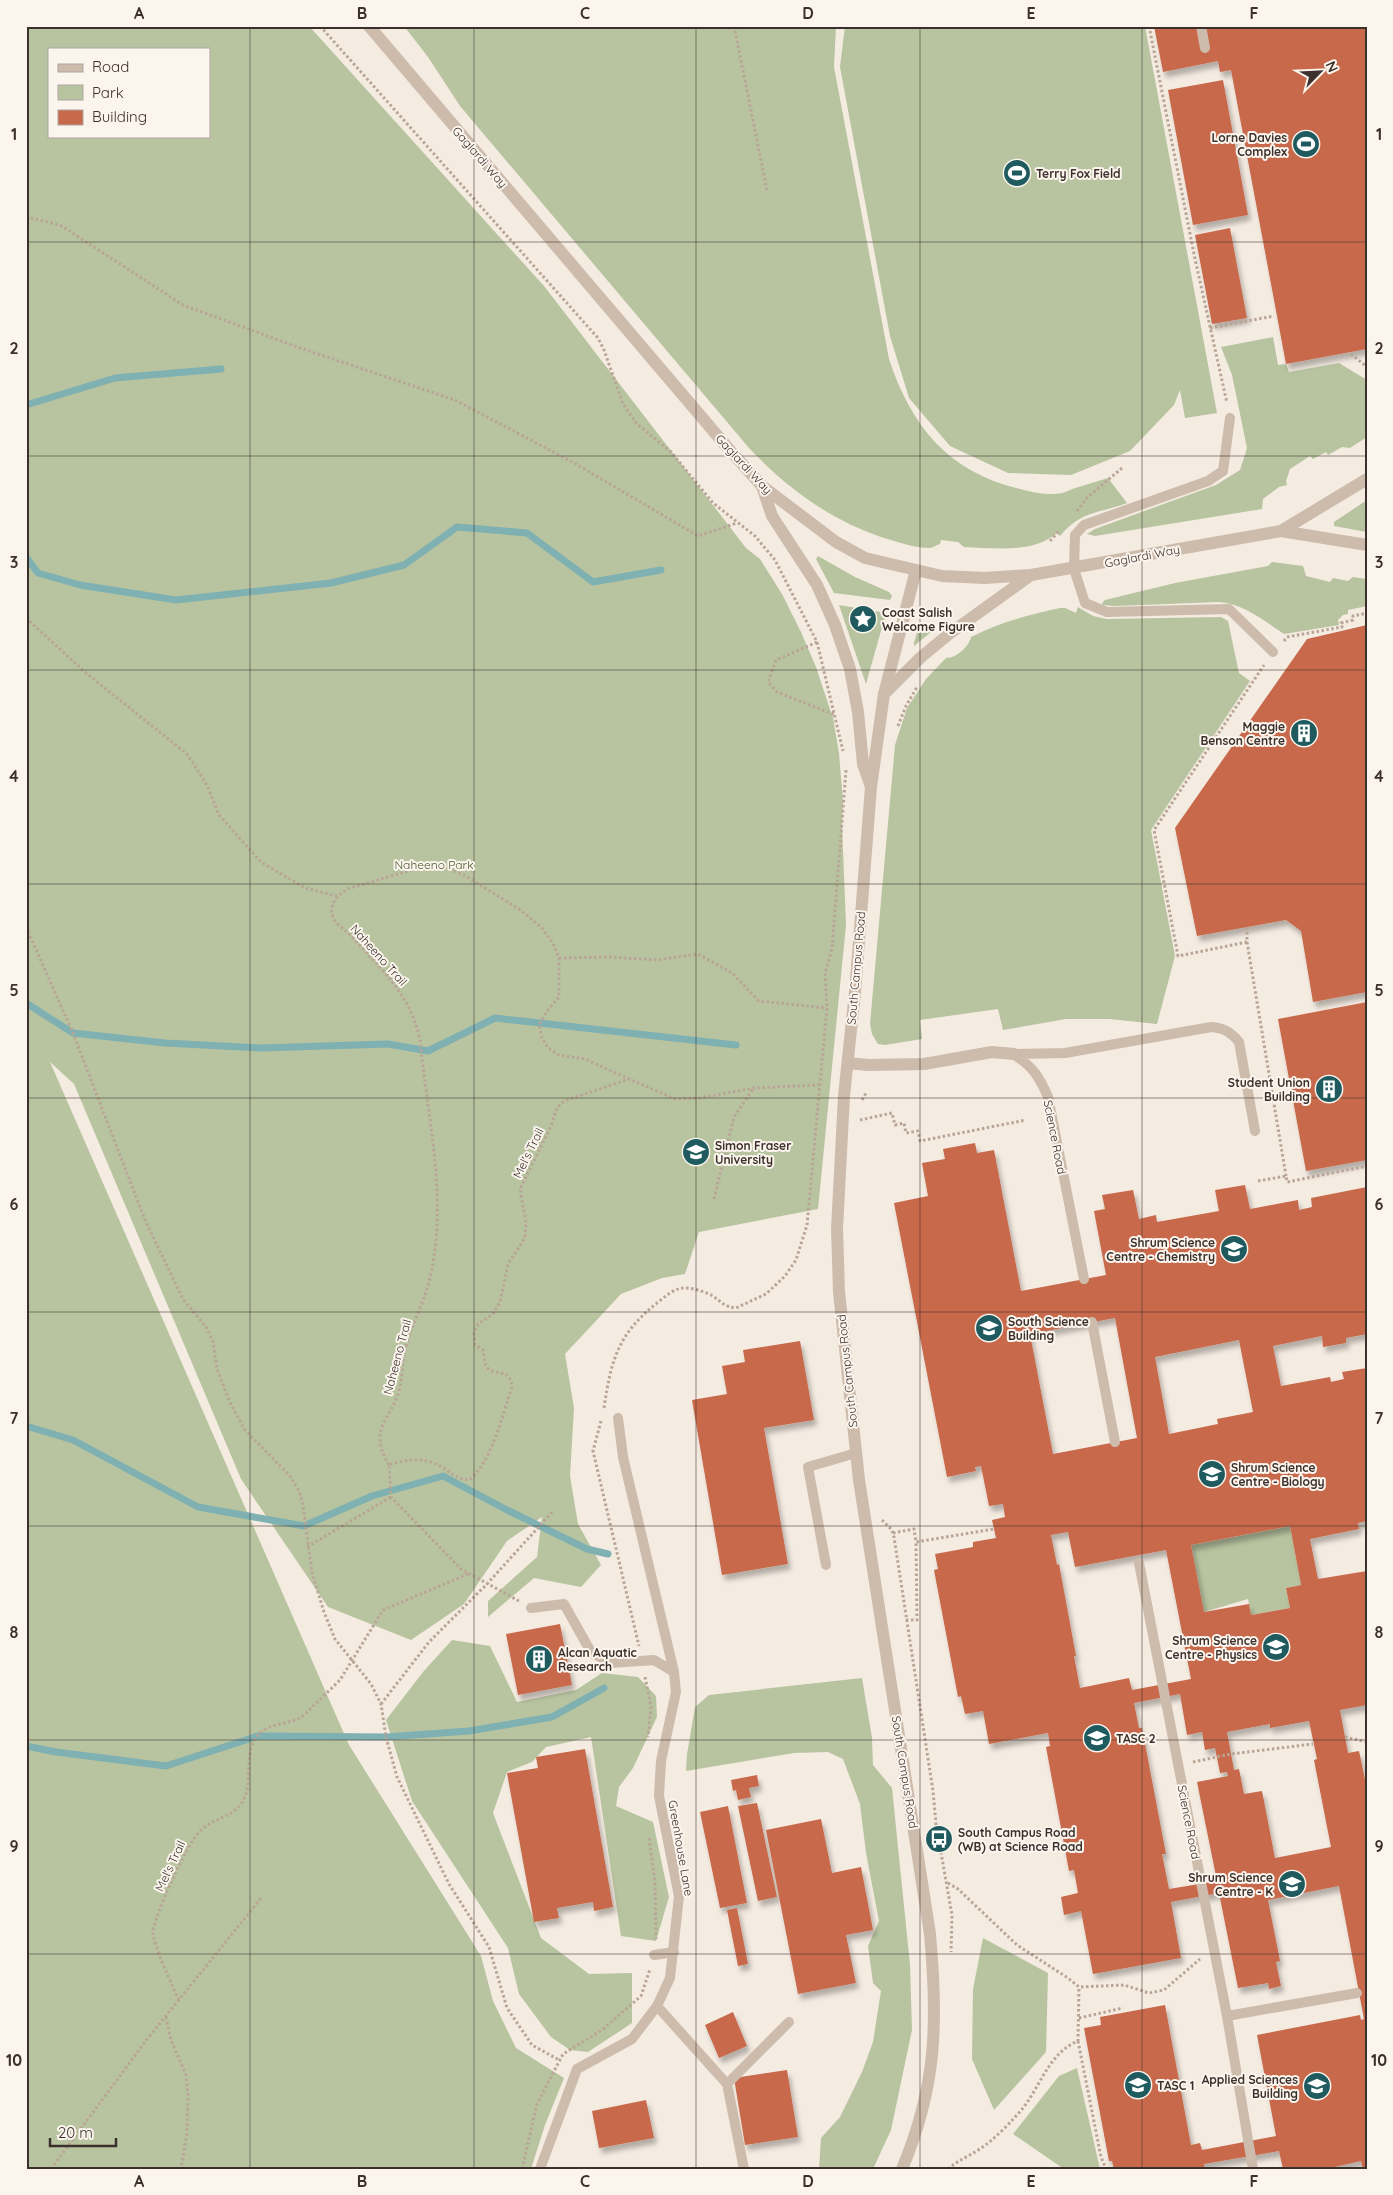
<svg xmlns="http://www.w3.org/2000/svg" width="1393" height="2195" viewBox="0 0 1393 2195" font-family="Quicksand,sans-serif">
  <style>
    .green { fill: #b8c4a0; fill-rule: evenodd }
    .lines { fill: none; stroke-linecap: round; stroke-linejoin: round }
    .stream { stroke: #7fb0b2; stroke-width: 7 }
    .building { fill: #c8694b; fill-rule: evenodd; filter: url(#shadow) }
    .path { stroke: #b9a596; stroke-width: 3; stroke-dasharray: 2.5 2.5; stroke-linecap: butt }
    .service { stroke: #cdbbac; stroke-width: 10 }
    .minor { stroke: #cdbbac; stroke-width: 12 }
    .tertiary { stroke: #cdbbac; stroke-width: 12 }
    .grid { fill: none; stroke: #3b302b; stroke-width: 1; stroke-opacity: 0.55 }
    .labels { text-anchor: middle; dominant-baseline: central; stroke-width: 4; stroke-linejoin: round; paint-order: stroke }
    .poi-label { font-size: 12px; font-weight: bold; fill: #3b302b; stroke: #fbf5ee; text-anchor: start }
    .street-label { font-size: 12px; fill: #3b302b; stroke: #fbf5ee }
    .park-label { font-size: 12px; fill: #4a5a2e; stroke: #fbf5ee }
    .neatline { fill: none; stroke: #3b302b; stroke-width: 2 }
    .grid-label { font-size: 16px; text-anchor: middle; font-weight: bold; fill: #3b302b }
  </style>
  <defs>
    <filter id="shadow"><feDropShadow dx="3" dy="5.5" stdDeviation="2.5" flood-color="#0004"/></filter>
  </defs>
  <rect width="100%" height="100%" fill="#f4ebe1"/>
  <path class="green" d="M26 26H309L544 286 746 548 760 559 782 594 801 632 816 667 833 718 839 753 843 802 842 825 846 925 818 1209 699 1232 685 1274 662 1278 621 1294 565 1354 574 1408 570 1476 578 1524 601 1565 581 1587 534 1578 488 1617V1601L537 1557 542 1517 507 1541 464 1604 411 1640 328 1607 241 1479 74 1084 50 1062 349 1745 481 1956 493 2001 516 2048 564 2078 545 2125 531 2169H26ZM49 49H209V136H49Z
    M404 26H836L834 67 889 359C912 429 951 474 1024 490 1038 494 1059 497 1072 489L1108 478 1127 503C1098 514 1082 510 1060 536L1057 533C1032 554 994 548 964 547L958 542 941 540 940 544C936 545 933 548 929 548 915 548 898 542 884 538 830 520 788 489 749 448L460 106 428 57Z
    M845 26H1145L1217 413 1185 418 1180 390 1174 405 1130 451 1071 475 1008 473 950 446 909 398 890 336 840 67Z
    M1273 337 1278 365 1286 364 1289 372 1339 363 1367 380V437L1350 448 1342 447 1328 455 1326 452 1313 459 1310 456 1290 469 1286 481 1287 485 1279 487 1263 499 1262 509 1095 536 1087 534 1095 529 1216 485 1240 470 1247 448 1232 375 1221 347Z
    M1367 500V532L1334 526V522Z
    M818 556 855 577 889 592 892 596 890 600 834 593 816 559Z
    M1272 562 1303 566 1306 576 1330 582 1333 578 1348 581 1353 577 1367 579V606L1348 610V614L1343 615 1338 620 1339 625 1284 634C1263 620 1244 604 1219 602L1115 606 1103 605 1102 603 1105 600 1175 583 1268 566Z
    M839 605 886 613 866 684Z
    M1078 607 1093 616 1106 619 1221 617 1228 621 1239 673 1250 681 1151 830 1175 956 1157 1024 1109 1019H1066L1003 1030 998 1009 920 1020 922 1039 885 1045 878 1044 872 1034 870 1024 895 745 907 708 926 679 946 658C956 658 969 647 971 637 1000 622 1028 615 1060 608H1065L1076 613Z
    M920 622 936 628 914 646V643Z
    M1290 1526 1301 1585 1286 1588 1290 1608 1251 1615 1248 1599 1204 1612 1191 1545Z
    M452 1640 490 1646 517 1702 576 1690 602 1673 638 1677 656 1696 657 1717 633 1768 619 1787 616 1806 653 1822 669 1897 656 1941 621 1936 591 1737 546 1747 532 1762 507 1772 493 1813 541 1938 589 1974 632 1973V2023L588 2052 570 2050 551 2037 519 1994 508 1948 412 1801 386 1720 423 1672Z
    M862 1678 872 1738 873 1765 892 1788 910 1965 912 2030 891 2130 873 2169H819L821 2138 840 2117 862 2072 873 2042 881 1991 873 1983 868 1946 879 1921 866 1853 860 1804 843 1759 828 1752 794 1753 686 1771 687 1754 695 1707 709 1695Z
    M983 1938 1048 1973 1046 2052 994 2110 972 2059 973 1989Z
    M1077 2068 1100 2169H1064L1013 2134 1059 2076Z"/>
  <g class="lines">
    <path class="stream" d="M26 405 115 378 221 369
      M26 557 38 573 80 585 176 600 331 583 404 565 457 527 527 533 593 582 661 570
      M26 1003 73 1033 165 1043 261 1048 388 1044 428 1051 495 1018 736 1045
      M26 1426 73 1440 198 1507 304 1526 372 1496 443 1476 507 1510 587 1549 608 1554
      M26 1746 56 1752 166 1766 258 1736 386 1737 469 1731 552 1717 604 1688"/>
  </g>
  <path class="building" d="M1154 26H1367V349L1286 364 1231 70 1220 72 1218 61 1163 72Z
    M1223 80 1248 215 1193 225 1168 90Z
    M1230 228 1247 318 1212 324 1195 235Z
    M1367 625V992L1313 1002 1301 931 1286 920 1197 936 1175 828 1307 639Z
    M1367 1002V1160L1306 1171 1278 1019Z
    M975 1143 977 1153 994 1150 1021 1291 1106 1275 1094 1211 1105 1209 1102 1195 1133 1190 1139 1219 1156 1215 1157 1222 1219 1211 1215 1190 1245 1185 1250 1209 1298 1200 1299 1210 1312 1207 1311 1198 1367 1187V1334L1346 1338V1343L1323 1347 1322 1336 1273 1346 1281 1386 1330 1377 1331 1382 1344 1379 1342 1372 1367 1368V1521L1358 1523 1359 1529 1310 1539 1318 1579 1367 1571V1705L1340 1710 1348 1753 1359 1751 1367 1789V2169H1363L1361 2161 1326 2169H1283L1279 2151 1204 2164 1205 2169H1114L1112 2161H1109L1084 2028 1101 2025 1100 2017 1165 2005 1191 2145 1200 2143 1202 2150 1276 2136 1257 2035 1360 2015 1361 2020 1364 2019 1339 1886 1268 1900 1280 1961 1276 1962 1281 1986 1269 1989 1268 1983 1238 1988 1219 1893 1171 1902 1181 1958 1093 1974 1081 1911 1064 1915 1061 1897 1078 1893 1074 1870 1069 1871 1046 1747 1050 1746 1048 1733 989 1744 983 1711 965 1714 961 1696 958 1697 934 1570 938 1569 935 1554 973 1547V1542L996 1538 992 1520 1005 1517 1003 1504 989 1506 981 1466 975 1467 976 1471 947 1477 894 1203 928 1196 922 1163 945 1159 943 1149ZM1115 1318 1137 1438 1053 1454 1030 1334ZM1239 1340 1253 1412 1217 1419 1218 1424 1169 1434 1155 1357ZM1290 1526 1301 1585 1286 1588 1290 1608 1251 1615 1249 1604 1204 1612 1191 1545ZM1068 1532 1075 1567 1166 1550 1191 1679 1132 1690 1129 1678 1080 1688 1074 1656H1076L1059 1564 1057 1565 1051 1535ZM1180 1694 1187 1735 1202 1732 1205 1750 1215 1748 1220 1773 1227 1772 1228 1776 1197 1782 1217 1881 1169 1889 1162 1854H1166L1142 1728H1139L1134 1703ZM1309 1721 1317 1759 1314 1760 1331 1847 1275 1858 1262 1791 1244 1794 1239 1769 1234 1770 1227 1732 1270 1724V1728Z
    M800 1341 814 1420 764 1428 788 1564 722 1575 692 1400 727 1394 722 1366 745 1362 743 1350Z
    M560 1624 572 1685 518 1695 506 1634Z
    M585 1749 613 1907 594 1911 593 1902 557 1908 559 1918 534 1922 507 1773 538 1768 536 1757Z
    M757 1775 759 1786 749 1788 751 1797 738 1800 736 1790 733 1791 731 1780Z
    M757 1803 777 1897 758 1901 738 1806Z
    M728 1806 747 1903 720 1908 700 1812Z
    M821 1819 832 1873 861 1867 873 1930 846 1935 856 1983 798 1994 766 1830Z
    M737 1908 748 1964 738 1966 727 1910Z
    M733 2012 747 2046 719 2058 705 2025Z
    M787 2070 798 2137 745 2145 734 2078Z
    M646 2100 654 2138 599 2148 592 2111Z"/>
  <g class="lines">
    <path class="path" d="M320 26 598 338 604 350 623 404 636 423 671 452 713 503 755 536 775 560 817 642 843 751
      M734 26 767 190
      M1149 26 1195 259 1227 403
      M26 217 60 225 183 305 300 348 455 400 576 464 698 536 737 523
      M1210 328 1274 316
      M1351 354 1367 367
      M1077 511 1088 497 1122 468
      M1050 541 1060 530
      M26 618 86 673 187 754 207 785 219 815 261 862 305 888 337 896
      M1284 641 1287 637 1342 627 1341 623 1353 620V616L1367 613
      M817 642 776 660 768 682 777 692 835 715
      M898 726 906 706 917 687
      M26 927 73 1033 145 1220 183 1299 206 1327 213 1342 217 1369 230 1403 245 1430 290 1476 299 1491 303 1505 312 1573 324 1612 335 1639 371 1684 381 1704 386 1737 397 1777 449 1884 489 1947 507 2008 532 2045 561 2061
      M1247 927V942L1286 1176
      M1247 942 1178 956 1154 830 1264 665
      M559 958 609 957 657 960 698 954 732 973 759 1001 827 1008
      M862 1100 866 1093
      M860 1120 892 1113 895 1125 904 1123 906 1133 918 1131 920 1141 1026 1120
      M1258 1181 1286 1176 1287 1182 1367 1166
      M714 1199 734 1117 753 1089
      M604 1408C611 1360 618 1334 657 1303 666 1296 675 1287 687 1288 696 1289 706 1292 713 1296 721 1302 725 1307 736 1308L766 1294 785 1276 796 1260 807 1225 827 1008 825 973 832 949 846 770
      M601 1421 593 1451 639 1646
      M389 1465C367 1428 391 1420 399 1391 403 1376 402 1360 406 1346 411 1328 420 1310 426 1292 451 1212 428 1122 420 1040 411 995 381 969 351 936 346 930 336 925 333 917 328 905 337 896 347 889L425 866 446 868 464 875 519 909 542 928 553 943 559 958V997L547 1011 539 1025 542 1038 548 1048 559 1055 585 1059 629 1079
      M882 1520 892 1530 894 1537 933 1791 936 1824 952 1915 951 1952
      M893 1533 914 1529 916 1542 994 1529
      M307 1547 391 1497
      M519 1601 461 1569 391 1497 389 1465C405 1459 424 1457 440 1466 450 1472 457 1479 469 1480 491 1464 503 1413 512 1387 511 1370 500 1375 489 1370L485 1364 483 1350 475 1345 474 1333 478 1324 493 1314 500 1302 508 1264 525 1238 526 1222 520 1189 551 1126 557 1108 564 1101 629 1079 675 1099 699 1098 754 1088 819 1085
      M906 1620H917L916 1542
      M645 1677 651 1707 648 1737
      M381 1704 429 1642 487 1584 554 1510
      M1345 1737 1367 1742
      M1193 1762 1231 1754 1313 1744
      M649 1838 655 1883 656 1939
      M948 1883 958 1889 1017 1945 1068 1978 1079 1987 1124 1985 1149 1993 1164 1990 1200 1959
      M179 2000C174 1990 152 1941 153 1933 154 1915 187 1844 200 1831 211 1819 229 1819 241 1804 257 1782 238 1744 266 1729 277 1723 291 1723 302 1717L340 1680 383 1610 468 1574
      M166 2017 171 2040 186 2075 188 2094 187 2133 181 2169
      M1079 2018 1123 2008
      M1078 2041 1101 2157 1106 2169
      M51 2169 148 2038 262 1897
      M522 2169 537 2104 563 2054 602 2030 641 1996 650 1969
      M948 2169C958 2160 970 2156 981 2148 992 2142 1015 2118 1023 2108 1041 2085 1049 2053 1078 2041L1079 1987"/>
    <path class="service" d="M1201 26 1205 48
      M1230 418 1223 471 1208 481 1084 525 1075 535 1074 569 1085 603 1107 612 1229 609 1273 652
      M1014 1054 1065 1053 1211 1027C1223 1028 1230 1031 1239 1042L1255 1131
      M1014 1055C1032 1065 1040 1078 1048 1097L1084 1279
      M1092 1322 1115 1442
      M1139 1563 1227 2016 1253 2169
      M826 1565 808 1467 856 1453
      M531 1608 564 1604 591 1652 611 1663 654 1660 674 1672
      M654 1955 674 1952
      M657 2006 727 2084 744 2169
      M1227 2016 1357 1993
      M727 2084 789 2022
      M540 2169 577 2069 632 2039 657 2006 670 1978 679 1896 659 1796 661 1761 676 1692 674 1672 623 1457 618 1418"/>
    <path class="minor" d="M848 1063 868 1065 924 1064 992 1052 1014 1054
      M902 2169C937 2086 938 2022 930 1934L859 1480 839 1292 837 1229 844 1096 855 992 871 787 884 694 916 570"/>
    <path class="tertiary" d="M369 26 727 447 762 486 836 542 865 558 942 576 985 578 1031 575 1281 531 1367 545
      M762 486 772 516 817 585 835 625 850 669 858 712 863 764 871 787
      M1281 531 1367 479
      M884 694 920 658 949 634 1031 575"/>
  </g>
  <path class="grid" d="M250 26V2169M474 26V2169M696 26V2169M920 26V2169M1142 26V2169M26 242H1367M26 456H1367M26 670H1367M26 884H1367M26 1098H1367M26 1312H1367M26 1526H1367M26 1740H1367M26 1954H1367"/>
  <defs>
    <g id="stadium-disc" transform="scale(1.4375)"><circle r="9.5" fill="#1f5a5e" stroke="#fbf5ee"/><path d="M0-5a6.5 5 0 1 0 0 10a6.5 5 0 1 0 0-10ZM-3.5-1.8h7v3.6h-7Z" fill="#fff"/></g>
    <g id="sight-disc" transform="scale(1.4375)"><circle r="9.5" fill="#1f5a5e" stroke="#fbf5ee"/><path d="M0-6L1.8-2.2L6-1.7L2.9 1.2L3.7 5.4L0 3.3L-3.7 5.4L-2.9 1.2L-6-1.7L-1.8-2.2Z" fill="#fff"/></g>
    <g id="building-disc" transform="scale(1.4375)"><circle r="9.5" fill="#1f5a5e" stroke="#fbf5ee"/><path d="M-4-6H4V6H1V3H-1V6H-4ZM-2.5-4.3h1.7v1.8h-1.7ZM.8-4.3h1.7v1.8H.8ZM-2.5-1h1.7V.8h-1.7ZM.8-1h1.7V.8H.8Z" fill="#fff"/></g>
    <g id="university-disc" transform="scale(1.4375)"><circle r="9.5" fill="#1f5a5e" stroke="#fbf5ee"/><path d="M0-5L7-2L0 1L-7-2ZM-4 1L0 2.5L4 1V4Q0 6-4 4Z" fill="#fff"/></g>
    <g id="bus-disc" transform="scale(1.4375)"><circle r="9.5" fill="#1f5a5e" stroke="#fbf5ee"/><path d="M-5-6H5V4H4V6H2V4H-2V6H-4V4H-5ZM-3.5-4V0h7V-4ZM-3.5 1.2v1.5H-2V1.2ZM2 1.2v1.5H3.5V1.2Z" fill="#fff"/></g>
  </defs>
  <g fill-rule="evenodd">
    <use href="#stadium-disc" x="1306" y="144"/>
    <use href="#stadium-disc" x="1017" y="173"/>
    <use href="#sight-disc" x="863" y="619"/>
    <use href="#building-disc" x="1304" y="733"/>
    <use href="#building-disc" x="1329" y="1089"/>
    <use href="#university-disc" x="696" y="1152"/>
    <use href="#university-disc" x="1234" y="1249"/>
    <use href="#university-disc" x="989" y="1328"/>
    <use href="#university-disc" x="1212" y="1474"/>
    <use href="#university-disc" x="1276" y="1647"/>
    <use href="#building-disc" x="539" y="1659"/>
    <use href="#university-disc" x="1097" y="1738"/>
    <use href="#bus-disc" x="939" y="1839"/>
    <use href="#university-disc" x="1292" y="1884"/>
    <use href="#university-disc" x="1138" y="2085"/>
    <use href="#university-disc" x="1317" y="2086"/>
  </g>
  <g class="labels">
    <g class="poi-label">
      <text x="1287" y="137" text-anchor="end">Lorne Davies<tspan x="1287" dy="14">Complex</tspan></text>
      <text x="1036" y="173">Terry Fox Field</text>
      <text x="882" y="612">Coast Salish<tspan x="882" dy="14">Welcome Figure</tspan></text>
      <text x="1285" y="726" text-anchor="end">Maggie<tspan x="1285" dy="14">Benson Centre</tspan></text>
      <text x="1310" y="1082" text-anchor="end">Student Union<tspan x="1310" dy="14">Building</tspan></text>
      <text x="715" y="1145">Simon Fraser<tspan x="715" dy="14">University</tspan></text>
      <text x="1215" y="1242" text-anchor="end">Shrum Science<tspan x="1215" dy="14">Centre - Chemistry</tspan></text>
      <text x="1008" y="1321">South Science<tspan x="1008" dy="14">Building</tspan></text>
      <text x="1231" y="1467">Shrum Science<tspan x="1231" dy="14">Centre - Biology</tspan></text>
      <text x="1257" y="1640" text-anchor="end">Shrum Science<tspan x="1257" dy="14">Centre - Physics</tspan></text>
      <text x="558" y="1652">Alcan Aquatic<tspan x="558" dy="14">Research</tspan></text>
      <text x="1116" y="1738">TASC 2</text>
      <text x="958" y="1832">South Campus Road<tspan x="958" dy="14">(WB) at Science Road</tspan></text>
      <text x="1273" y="1877" text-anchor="end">Shrum Science<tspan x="1273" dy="14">Centre - K</tspan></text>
      <text x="1298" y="2079" text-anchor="end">Applied Sciences<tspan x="1298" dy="14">Building</tspan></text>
      <text x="1157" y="2085">TASC 1</text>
    </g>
    <g class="street-label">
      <text transform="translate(480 157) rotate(49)">Gaglardi Way</text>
      <text transform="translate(744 464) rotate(47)">Gaglardi Way</text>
      <text transform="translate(1142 556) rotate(-11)">Gaglardi Way</text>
      <text transform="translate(379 955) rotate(48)">Naheeno Trail</text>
      <text transform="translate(856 968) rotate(-85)">South Campus Road</text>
      <text transform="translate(1055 1137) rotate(79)">Science Road</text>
      <text transform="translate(528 1153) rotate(-64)">Mel's Trail</text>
      <text transform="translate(397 1357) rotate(-75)">Naheeno Trail</text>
      <text transform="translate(847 1371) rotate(-96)">South Campus Road</text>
      <text transform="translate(905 1772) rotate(81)">South Campus Road</text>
      <text transform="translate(1189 1822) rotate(79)">Science Road</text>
      <text transform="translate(681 1848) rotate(80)">Greenhouse Lane</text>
      <text transform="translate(170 1866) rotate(-65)">Mel's Trail</text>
    </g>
    <g class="park-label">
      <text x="434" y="864">Naheeno Park</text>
    </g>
  </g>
  <rect width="1393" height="2195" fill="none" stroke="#fbf5ee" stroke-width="55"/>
  <rect x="48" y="48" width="162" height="90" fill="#fbf5ee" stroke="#aea6a0"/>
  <rect x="58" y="64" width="25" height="8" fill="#cdbbac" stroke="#aea6a0"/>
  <text x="92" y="72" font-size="15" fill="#3b302b">Road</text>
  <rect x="58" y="85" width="25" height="15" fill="#b8c4a0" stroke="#aea6a0"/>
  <text x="92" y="98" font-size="15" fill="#3b302b">Park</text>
  <rect x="58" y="110" width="25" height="15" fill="#c8694b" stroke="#aea6a0"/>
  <text x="92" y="122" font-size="15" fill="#3b302b">Building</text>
  <g transform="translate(1320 72) rotate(66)" stroke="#fbf5ee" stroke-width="4" paint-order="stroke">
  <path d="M0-4L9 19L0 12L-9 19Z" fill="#3b302b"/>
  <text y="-8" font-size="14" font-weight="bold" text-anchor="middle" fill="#3b302b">N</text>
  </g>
  <path d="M50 2138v8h66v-8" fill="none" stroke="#3b302b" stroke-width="2.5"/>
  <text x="58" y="2138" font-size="15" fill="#3b302b" stroke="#fbf5ee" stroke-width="4" paint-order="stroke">20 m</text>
  <rect x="28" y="28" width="1338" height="2140" class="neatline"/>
  <g class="grid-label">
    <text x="139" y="19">A</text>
    <text x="362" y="19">B</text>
    <text x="585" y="19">C</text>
    <text x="808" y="19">D</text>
    <text x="1031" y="19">E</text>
    <text x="1254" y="19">F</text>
    <text x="14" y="140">1</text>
    <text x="1379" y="140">1</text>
    <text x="14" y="354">2</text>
    <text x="1379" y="354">2</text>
    <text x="14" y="568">3</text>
    <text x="1379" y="568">3</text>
    <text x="14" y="782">4</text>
    <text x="1379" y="782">4</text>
    <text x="14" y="996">5</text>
    <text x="1379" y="996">5</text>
    <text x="14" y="1210">6</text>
    <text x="1379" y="1210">6</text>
    <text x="14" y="1424">7</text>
    <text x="1379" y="1424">7</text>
    <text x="14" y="1638">8</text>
    <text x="1379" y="1638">8</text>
    <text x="14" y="1852">9</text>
    <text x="1379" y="1852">9</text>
    <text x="14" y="2066">10</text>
    <text x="1379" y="2066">10</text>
    <text x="139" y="2187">A</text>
    <text x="362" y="2187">B</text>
    <text x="585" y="2187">C</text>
    <text x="808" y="2187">D</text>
    <text x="1031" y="2187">E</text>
    <text x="1254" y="2187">F</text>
  </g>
</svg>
